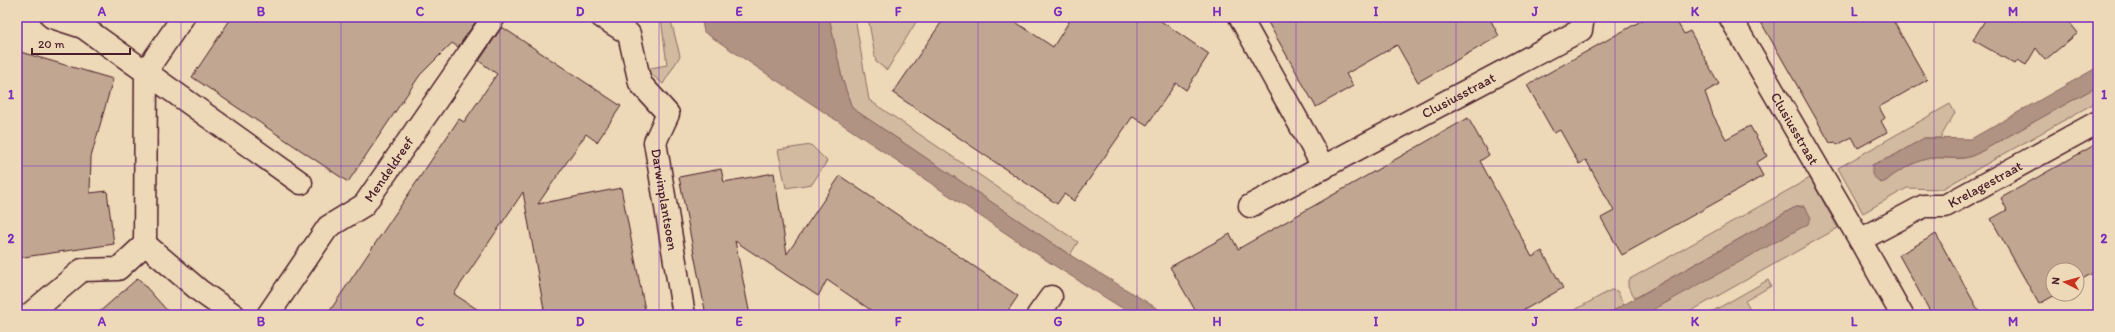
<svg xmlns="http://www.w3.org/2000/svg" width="2115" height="332" viewBox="0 0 2115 332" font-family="Itim,sans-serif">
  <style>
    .green { fill: #d2baa0; stroke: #8e6c66 }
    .water { fill: #b19383; stroke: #886560 }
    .building { fill: #c1a792; stroke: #4a1f2b }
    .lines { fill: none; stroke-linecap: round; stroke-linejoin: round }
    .street-casing { stroke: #4a1f2b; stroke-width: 25 }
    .street { stroke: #edd8b7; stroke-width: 22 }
    .grid { fill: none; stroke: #7b2cbf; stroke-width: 1; stroke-opacity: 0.55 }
    .labels { text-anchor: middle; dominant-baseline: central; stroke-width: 3.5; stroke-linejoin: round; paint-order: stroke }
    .street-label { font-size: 14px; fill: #4a1f2b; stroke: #edd8b7 }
    .neatline { fill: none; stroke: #7b2cbf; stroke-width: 1.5 }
    .grid-label { font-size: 13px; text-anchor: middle; font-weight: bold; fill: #7b2cbf }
  </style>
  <rect width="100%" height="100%" fill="#edd8b7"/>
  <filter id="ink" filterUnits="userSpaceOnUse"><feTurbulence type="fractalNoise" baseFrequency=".025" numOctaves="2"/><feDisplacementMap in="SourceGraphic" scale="8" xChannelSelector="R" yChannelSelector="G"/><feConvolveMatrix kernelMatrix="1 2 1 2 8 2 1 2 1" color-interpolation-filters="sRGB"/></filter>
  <g filter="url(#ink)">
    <path class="green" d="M649 17H670L680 56 663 84 645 69 667 65 661 18 648 19Z
      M829 17H855L869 100 1078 242 1070 255 852 108 842 78Z
      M868 17H919L887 70 876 62Z
      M2098 86V101L1942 189 1907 188 1863 213 1838 168 1950 104 1955 113 1940 138H1924L1893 156 1872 165 1885 182C1896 172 1917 159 1932 158 1946 157 1959 161 1973 156Z
      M811 145 827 161 812 184 786 188 778 150Z
      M1810 178 1838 228 1684 315H1644L1667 302 1804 206H1797L1635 298 1628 286V280Z
      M1768 280 1771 286 1745 301 1753 315H1706Z
      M1611 290 1617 291 1624 305 1606 315H1566Z"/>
    <path class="water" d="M701 17H829L842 78 852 108 1070 255 1163 312 1165 315H1133L1052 264 704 32Z
      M2098 67V86L1973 156C1957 161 1941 155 1926 159 1915 162 1901 170 1892 176 1888 179 1886 182 1881 183L1872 175V165L1893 156 1924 138 1971 139Z
      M1797 206 1806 208 1811 218 1808 224 1644 315H1606Z"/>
    <path class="building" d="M232 17H479L458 47 452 43 420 75 348 182 192 77Z
      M945 17H1008L1053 47 1072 17H1155L1209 54 1186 90 1176 83 1147 125 1133 116 1074 201 1064 194 1057 204 893 93Z
      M1265 17H1489L1499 36 1418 82 1397 45 1346 74 1353 86 1316 107Z
      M1648 17H1674L1684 34 1690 31 1719 84 1705 92 1713 115 1726 139 1750 126 1767 156 1756 163 1763 176 1622 255 1601 218 1614 211 1586 160 1579 164 1560 130 1554 133 1527 85Z
      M1758 17H1891L1927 80 1879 107 1885 118 1881 121 1887 132 1858 148 1852 137 1837 145 1835 142 1830 143Z
      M1987 17H2065L2078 33 2045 60 2036 48 2026 65 2018 60 2015 64 1973 40Z
      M502 27 621 106 597 142 586 134 538 204 621 188 646 315H545L523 192 454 294 486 315H327L459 119 464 122 497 74 479 61Z
      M17 51 113 79 91 157 90 193 107 191 114 244 17 258Z
      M1468 118 1489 155 1480 161 1532 257 1542 251 1563 288 1515 315H1198L1170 267 1230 234 1238 249Z
      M2098 143V270L2077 282V270H2053V294H2057L2039 304 1991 219 2007 210 2001 198Z
      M721 169 724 182 774 173 787 254 840 176 1018 296 1005 315H878L827 280 818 296 735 241 750 315H706L679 177Z
      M1936 234 1949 258 1981 315H1932L1899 255Z
      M138 278 171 315H96Z"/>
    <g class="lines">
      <g class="street-casing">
        <g id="street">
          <path d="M52 17 83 27 301 183"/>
          <path id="s1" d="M602 17 629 34 640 83 668 114 655 142 684 315"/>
          <path d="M1240 17 1324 168"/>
          <path id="s2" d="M1730 17 1860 240"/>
          <path id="s3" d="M1250 206 1581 30 1583 17"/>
          <path d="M145 244 200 291 234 315"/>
          <path d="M29 315 82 270 118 269 145 244 146 71 183 17"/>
          <path id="s4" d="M268 315 328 227 364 205 494 17"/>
          <path d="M1038 315 1051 297"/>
          <path id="s5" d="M1902 315 1860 240 1924 206H1945L2098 122"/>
        </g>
      </g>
      <use href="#street" class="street"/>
    </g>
  </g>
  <path class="grid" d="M181 17V315M341 17V315M500 17V315M659 17V315M819 17V315M978 17V315M1137 17V315M1296 17V315M1456 17V315M1615 17V315M1774 17V315M1934 17V315M17 166H2098"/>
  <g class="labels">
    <g class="street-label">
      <text stroke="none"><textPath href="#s3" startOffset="236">Clusiusstraat</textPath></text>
      <text stroke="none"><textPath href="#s2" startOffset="129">Clusiusstraat</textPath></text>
      <text stroke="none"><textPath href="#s4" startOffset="192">Mendeldreef</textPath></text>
      <text stroke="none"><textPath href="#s5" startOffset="225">Krelagestraat</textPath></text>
      <text stroke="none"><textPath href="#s1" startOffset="213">Darwinplantsoen</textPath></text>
    </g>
  </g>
  <rect width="2115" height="332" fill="none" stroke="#edd8b7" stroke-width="44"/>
  <g transform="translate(2065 282) rotate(276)"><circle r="19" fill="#edd8b7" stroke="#ac8e7f"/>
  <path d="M0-3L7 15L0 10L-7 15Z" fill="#c8321e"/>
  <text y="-6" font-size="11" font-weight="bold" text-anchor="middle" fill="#4a1f2b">N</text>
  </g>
  <path d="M32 48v6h98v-6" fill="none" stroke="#4a1f2b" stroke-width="2"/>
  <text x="38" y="48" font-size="12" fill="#4a1f2b" stroke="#edd8b7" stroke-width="3" paint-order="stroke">20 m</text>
  <rect x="22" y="22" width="2071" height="288" class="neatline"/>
  <g class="grid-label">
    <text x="102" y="16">A</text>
    <text x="261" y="16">B</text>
    <text x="420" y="16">C</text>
    <text x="580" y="16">D</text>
    <text x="739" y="16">E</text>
    <text x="898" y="16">F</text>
    <text x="1058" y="16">G</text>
    <text x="1217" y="16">H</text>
    <text x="1376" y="16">I</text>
    <text x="1535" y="16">J</text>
    <text x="1695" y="16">K</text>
    <text x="1854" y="16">L</text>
    <text x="2013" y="16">M</text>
    <text x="11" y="99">1</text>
    <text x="2104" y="99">1</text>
    <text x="11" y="243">2</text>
    <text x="2104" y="243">2</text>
    <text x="102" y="326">A</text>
    <text x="261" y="326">B</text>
    <text x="420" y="326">C</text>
    <text x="580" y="326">D</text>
    <text x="739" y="326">E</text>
    <text x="898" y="326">F</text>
    <text x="1058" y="326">G</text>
    <text x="1217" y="326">H</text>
    <text x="1376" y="326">I</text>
    <text x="1535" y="326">J</text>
    <text x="1695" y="326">K</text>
    <text x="1854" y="326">L</text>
    <text x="2013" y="326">M</text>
  </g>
</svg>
